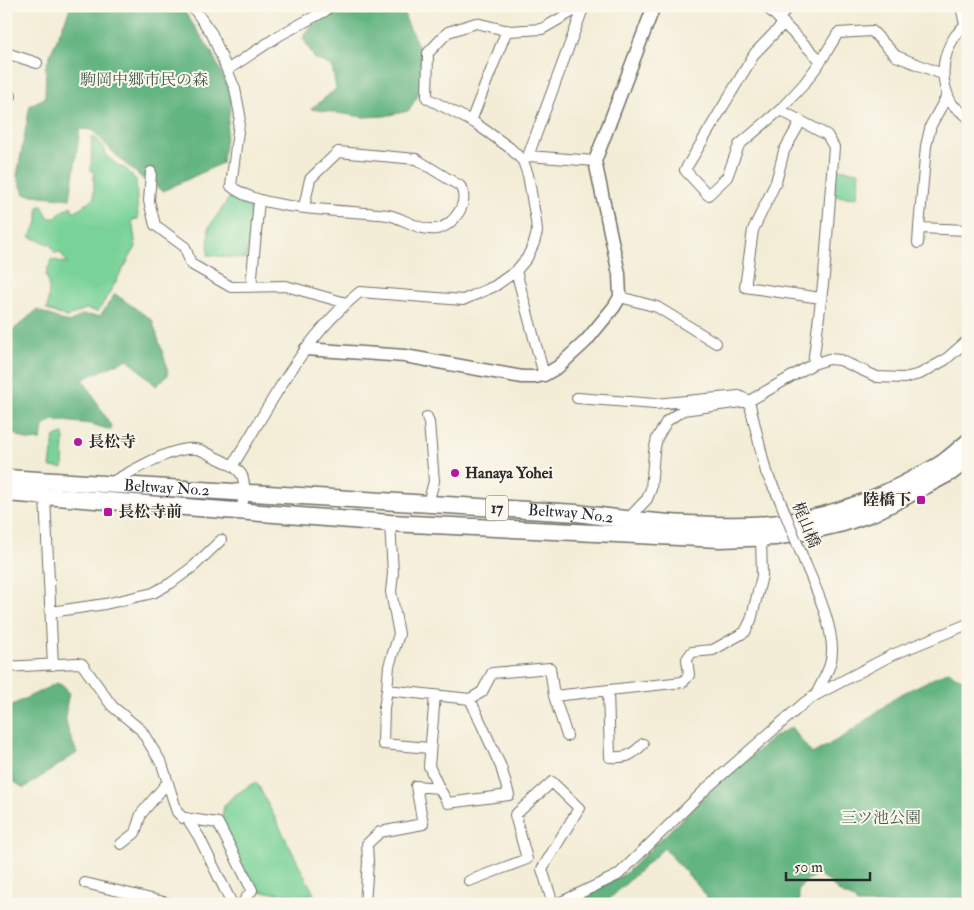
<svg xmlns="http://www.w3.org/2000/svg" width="974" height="910" viewBox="0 0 974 910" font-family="'IM FELL Double Pica','Noto Serif JP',serif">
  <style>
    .green { fill: #79d298; stroke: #527e62 }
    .forest { fill: #62b480; stroke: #467056 }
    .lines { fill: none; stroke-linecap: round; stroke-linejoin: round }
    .minor-casing { stroke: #716f67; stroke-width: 12 }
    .tertiary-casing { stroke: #716f67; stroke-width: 15 }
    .primary-casing { stroke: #716f67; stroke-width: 19 }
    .minor { stroke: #fff; stroke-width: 10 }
    .tertiary { stroke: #fff; stroke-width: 12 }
    .primary { stroke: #fff; stroke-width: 16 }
    .minor-bridge-casing { stroke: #716f67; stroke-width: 12; stroke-linecap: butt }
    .minor-bridge { stroke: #fff; stroke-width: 10 }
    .poi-dot { fill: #b5179e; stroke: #fbf7ec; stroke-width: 2 }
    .labels { text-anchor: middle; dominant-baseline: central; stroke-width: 4; stroke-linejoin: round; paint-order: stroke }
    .shield { fill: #fbf7ec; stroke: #696865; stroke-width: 1 }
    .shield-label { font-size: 15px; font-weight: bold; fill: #2b2b2b }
    .park-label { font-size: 16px; fill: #425d4c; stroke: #fbf7ec }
    .poi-label { font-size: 16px; font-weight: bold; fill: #2b2b2b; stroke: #fbf7ec; text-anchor: start }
    .street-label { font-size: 16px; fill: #2b2b2b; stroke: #fbf7ec }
  </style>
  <rect width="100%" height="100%" fill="#fbf7ec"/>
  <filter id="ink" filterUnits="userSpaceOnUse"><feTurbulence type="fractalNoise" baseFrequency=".02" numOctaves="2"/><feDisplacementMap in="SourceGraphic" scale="10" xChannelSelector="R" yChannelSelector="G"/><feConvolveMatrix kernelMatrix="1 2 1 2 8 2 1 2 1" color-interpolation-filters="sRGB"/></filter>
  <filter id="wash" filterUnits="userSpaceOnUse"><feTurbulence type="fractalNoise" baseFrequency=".0096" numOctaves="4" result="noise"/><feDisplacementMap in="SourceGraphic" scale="20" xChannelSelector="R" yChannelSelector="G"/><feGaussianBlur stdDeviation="1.12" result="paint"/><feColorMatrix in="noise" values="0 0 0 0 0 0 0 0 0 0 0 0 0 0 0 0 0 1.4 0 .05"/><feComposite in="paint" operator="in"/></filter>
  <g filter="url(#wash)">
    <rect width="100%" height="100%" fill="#f3edd7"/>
    <path class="green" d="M94 136 104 147 107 157 119 166 126 169 136 180 138 219 132 220 136 247 98 312 86 309 67 317 47 310 49 289 46 273 52 259 68 264 60 252 55 253 51 245 30 237 38 222V207L42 206 49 218H57L59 213 71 206 74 212 94 198V171H91L92 137Z
      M836 169 859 172 857 198 834 196Z
      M230 197 250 203 251 211 247 259 208 255 209 227Z
      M64 434 63 468 50 467 54 437Z
      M255 782 258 785 314 894C295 896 276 892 256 892L221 823 224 806 232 797Z"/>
    <path class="forest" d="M71 6H176L184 11 211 51 232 95 222 163 163 191 156 187 155 172 143 179 121 160 92 130 80 129 70 199 24 194 17 176 30 105 45 98 46 65Z
      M336 6H403L406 20 421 52V91L408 111 385 116 363 117 311 109 336 89 332 66 315 59 303 38C309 23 325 19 336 6Z
      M115 294 152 320 166 363 168 375 156 386 128 359 83 379 111 426V430L91 424 53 420 43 426 41 440 29 441 6 430V331H12L37 310 69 323 82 315 100 316Z
      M949 671 955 676 968 681V904H857C852 896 848 897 841 893 830 886 831 878 815 875L803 884 798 891 800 904H709L706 895 664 848 604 904H569L625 874 711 790 771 739 791 727 812 754 846 735 899 695Z
      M57 683 65 687 69 693C62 721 67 727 77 753L24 788 6 777V708Z"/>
  </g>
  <g filter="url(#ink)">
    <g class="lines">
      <g class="minor-casing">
        <path id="minor" d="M192 6 212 34 235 89 240 115 231 186C258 211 350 210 388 215 404 218 418 231 436 229 453 227 471 202 460 186L416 159 338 152 310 179 304 207
          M766 6 821 61 838 33 872 31 896 56 942 74
          M961 6 965 25
          M779 19 788 6
          M784 23 755 53 685 170 708 195 727 177 739 145 780 110 804 84 821 61
          M968 23C948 38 940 63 945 86 947 93 948 99 953 105 957 109 963 113 968 117
          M6 53 37 63
          M227 70 280 35 325 11 329 6
          M6 95 11 96
          M947 96 931 125 926 146 919 228 968 230
          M780 110 827 135 834 147 824 276 813 364
          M471 121 507 30
          M801 121 784 151 776 182 753 230 745 287 821 298
          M528 156 595 161
          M523 161 528 156 584 6
          M151 172 149 201 155 225 185 247 191 264 231 287 286 286 346 303
          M918 243 919 228
          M516 271 544 375
          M251 287 259 200
          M620 297 657 307 716 343
          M577 398 655 404 739 396 749 401 766 472 779 498
          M427 417 429 423 434 481 428 504
          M233 465C270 405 304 336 360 292L463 300 495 286 516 271 527 258 534 243 537 232 536 221 528 175 523 161 510 148 475 123 427 98 428 53 448 32 476 23 509 31 542 29 582 6
          M110 483C131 472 172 446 195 449 202 449 210 455 217 458 251 473 244 479 242 512
          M45 497 53 665
          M627 520 647 499 651 489 654 452 657 438 667 421 683 410 749 401 813 364 829 359 840 360 877 377 904 378 920 374 945 360 968 340
          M390 523 393 573 391 592 399 634 389 666 387 690 384 708 383 744 429 748
          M805 563C816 588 839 638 830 664 827 675 820 685 816 695
          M51 612 105 604 153 593 171 583 194 566 221 540
          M6 667 77 663 82 664 112 706 141 730 162 764 177 812 183 818 218 823 252 890 242 904
          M387 690 470 699 482 692 492 673 550 668 554 696 567 736
          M608 691 610 757C627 758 631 756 643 744
          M435 695 429 766 439 788
          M554 696 683 682 689 675 687 659 692 652 713 650 745 632 751 620 762 576 761 538
          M187 818 199 837 232 904
          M121 844 135 833 141 814 167 783
          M469 881 527 859 515 815 552 782 579 808 542 869 553 904
          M85 883 172 904
          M365 904 368 862 367 844 380 832 423 824 416 786 439 788 448 803 509 795 501 767 470 699
          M557 904 618 875 708 787 804 703 816 695 892 655 968 624"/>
      </g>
      <g class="tertiary-casing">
        <path id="tertiary" d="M306 349 405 356 522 377H535L544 375 558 367 586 341 614 307 620 297 619 274 595 161 654 6"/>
      </g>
      <g class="primary-casing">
        <g id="primary">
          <path id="s1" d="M6 478 577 513C640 522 706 528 770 524 823 520 876 500 921 475 929 471 937 467 944 462 952 456 960 449 968 442"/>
          <path d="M6 493 390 523 720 539 776 537 809 531 843 523 872 513 902 498 951 472 968 459"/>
        </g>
      </g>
      <use href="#minor" class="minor"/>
      <use href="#tertiary" class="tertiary"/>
      <use href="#primary" class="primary"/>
      <g class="minor-bridge-casing">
        <path id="minor-bridge" d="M779 498 805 563"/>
      </g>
      <use href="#minor-bridge" class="minor-bridge"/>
    </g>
  </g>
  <g class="poi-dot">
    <circle cx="78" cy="442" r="5"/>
    <circle cx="455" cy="473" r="5"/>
    <rect x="916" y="495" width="10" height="10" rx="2.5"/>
    <rect x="103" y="507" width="10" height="10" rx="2.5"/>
  </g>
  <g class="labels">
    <rect class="shield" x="486" y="495.5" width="22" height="25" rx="4"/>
    <g class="shield-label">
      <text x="497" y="508">17</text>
    </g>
    <g class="park-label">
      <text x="144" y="80">駒岡中郷市民の森</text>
      <text x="881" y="818">三ツ池公園</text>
    </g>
    <g class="poi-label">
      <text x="88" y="442">長松寺</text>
      <text x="465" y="473">Hanaya Yohei</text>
      <text x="911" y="500" text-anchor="end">陸橋下</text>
      <text x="118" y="512">長松寺前</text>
    </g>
    <g class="street-label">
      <text stroke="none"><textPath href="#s1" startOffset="161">Beltway No.2</textPath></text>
      <text stroke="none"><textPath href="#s1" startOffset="566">Beltway No.2</textPath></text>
      <text transform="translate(806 525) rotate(68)">梶山橋</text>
    </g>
  </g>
  <rect width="974" height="910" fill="none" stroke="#fbf7ec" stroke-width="25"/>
  <path d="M786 872v8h84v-8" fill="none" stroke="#2b2b2b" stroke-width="2.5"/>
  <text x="794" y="872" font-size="15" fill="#2b2b2b" stroke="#fbf7ec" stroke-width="4" paint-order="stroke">50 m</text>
</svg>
